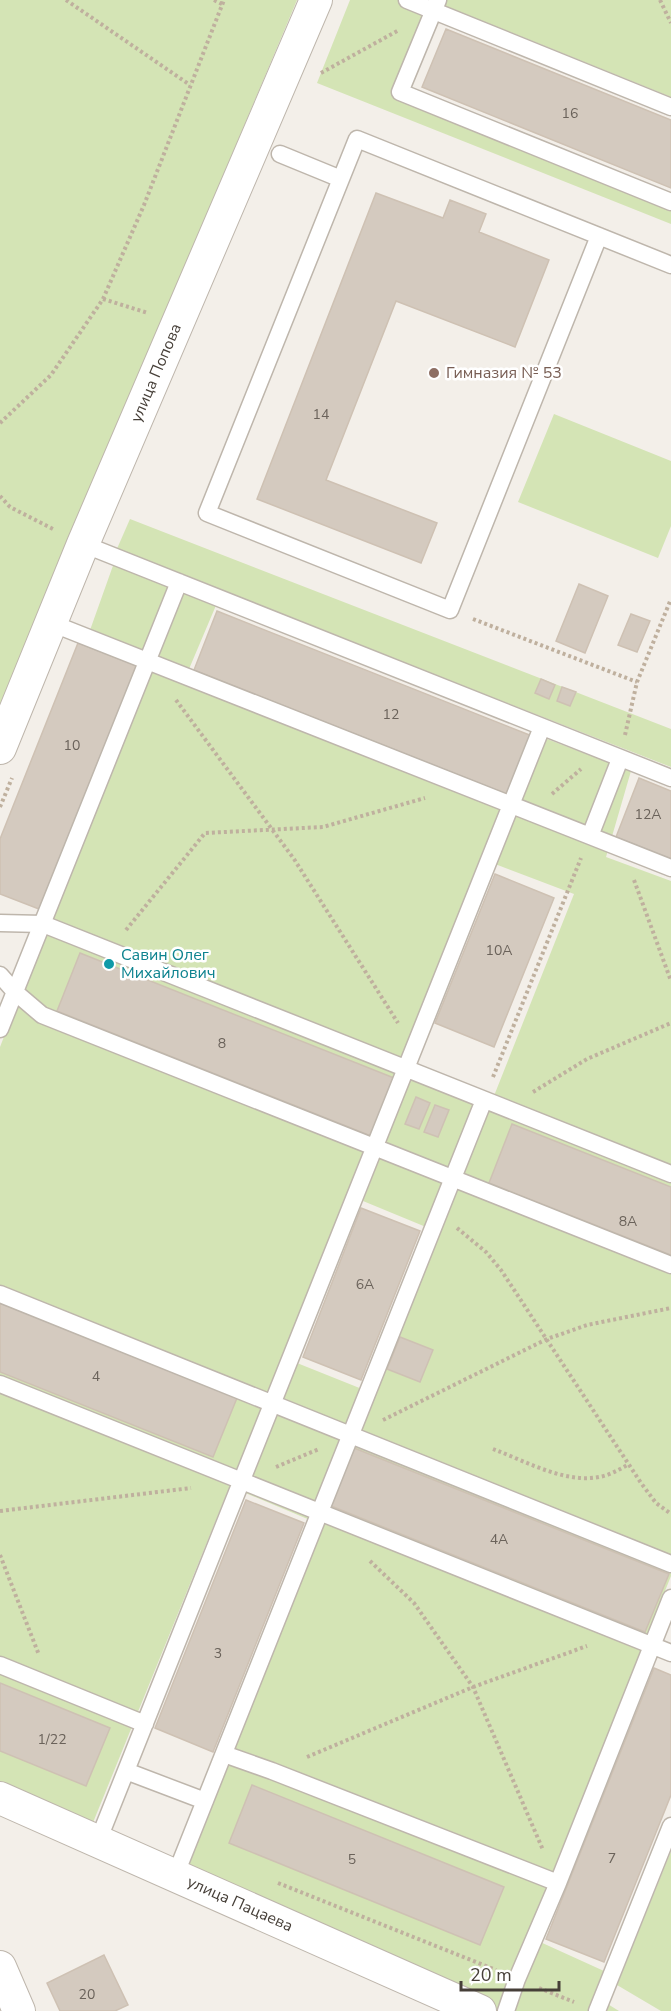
<svg xmlns="http://www.w3.org/2000/svg" width="671" height="2011" viewBox="0 0 671 2011" font-family="'Nunito Sans',sans-serif">
  <style>
    .green { fill: #d4e4b5 }
    .building { fill: #d4cabf; stroke: #cec1b3; stroke-width: 1.5 }
    .lines { fill: none; stroke-linecap: round; stroke-linejoin: round }
    .lane-casing { stroke: #beb6ac; stroke-width: 19 }
    .street-casing { stroke: #beb6ac; stroke-width: 34 }
    .path { stroke: #bfb09e; stroke-width: 4; stroke-dasharray: 3 3; stroke-linecap: butt }
    .lane { stroke: #fff; stroke-width: 16 }
    .street { stroke: #fff; stroke-width: 32 }
    .education-dot { fill: #8d6e63; stroke: #fff; stroke-width: 2 }
    .culture-dot { fill: #0f9aa8; stroke: #fff; stroke-width: 2 }
    .labels { text-anchor: middle; dominant-baseline: central; stroke-width: 5; stroke-linejoin: round; paint-order: stroke }
    .number-label { font-size: 14px; fill: #6a625a }
    .street-label { font-size: 16px; fill: #463f38; stroke: #fff }
    .education-label { font-size: 16px; fill: #785e54; stroke: #fff; text-anchor: start }
    .culture-label { font-size: 16px; fill: #0d838f; stroke: #fff; text-anchor: start }
  </style>
  <rect width="100%" height="100%" fill="#f3efe9"/>
  <path class="green" d="M0 0H297L0 706Z
    M350 0H400L426 11 393 93 671 206V224L317 83Z
    M447 0H671V97L445 6Z
    M554 414 671 461V526L658 558 518 502Z
    M130 519 671 729V767L116 551Z
    M115 560 217 603 189 669 509 799 92 1825 0 1785V1047L151 657 89 633Z
    M547 739 631 771 606 857 671 881V1576L527 1936 604 1971 606 2003 619 2011H499L187 1870 574 894 495 864Z
    M411 1078 474 1103 426 1227 363 1201Z
    M297 1363 362 1389 310 1520 243 1492Z
    M671 1851V2011H661L617 1985Z"/>
  <path class="building" d="M446 29 671 120V188L422 87Z
    M376 193 443 218 450 200 486 214 479 232 549 260 515 347 396 301 326 480 437 523 421 563 257 499Z
    M579 584 608 596 585 653 556 641Z
    M217 611 532 736 509 795 194 670Z
    M631 614 650 621 637 652 618 645Z
    M78 643 137 666 39 909 0 894V839Z
    M541 679 555 685 549 699 535 693Z
    M562 687 576 692 570 706 557 701Z
    M639 778 671 791V859L616 837Z
    M495 874 554 898 494 1047 435 1023Z
    M80 953 394 1078 371 1136 57 1011Z
    M416 1097 430 1103 419 1129 405 1124Z
    M435 1105 449 1110 438 1137 424 1132Z
    M512 1124 671 1187V1255L489 1183Z
    M361 1208 420 1231 361 1380 303 1357Z
    M0 1303 237 1398 213 1457 0 1372Z
    M400 1337 433 1350 420 1382 387 1369Z
    M354 1448 669 1574 645 1632 331 1506Z
    M246 1500 304 1523 213 1752 155 1728Z
    M654 1668 671 1675V1795L604 1962 546 1939Z
    M0 1683 110 1728 86 1786 0 1751Z
    M252 1785 504 1887 480 1945 229 1843Z
    M104 1955 128 2005 115 2011H60L47 1983Z"/>
  <g class="lines">
    <g class="lane-casing">
      <path id="lane" d="M407 0 671 107
        M438 0 400 92 671 202
        M280 154 341 179
        M599 236 450 610 207 513 357 139 671 265
        M83 544 671 778
        M51 623 671 868
        M590 836 620 759
        M0 923 43 924 671 1174
        M0 975 15 992 42 1015 671 1265
        M0 1029 179 582
        M0 1294 671 1564
        M0 1384 671 1653
        M0 1665 145 1724
        M224 1754 272 1771 558 1883
        M126 1771 205 1801
        M98 1841 542 727
        M175 1876 484 1100
        M506 2011 517 1979 558 1883 671 1598
        M597 2011 671 1826"/>
    </g>
    <g class="street-casing">
      <path id="street" d="M0 748 83 544 316 0
        M0 1798 480 2011
        M0 1967 19 2011"/>
    </g>
    <path class="path" d="M66 0 190 85
      M214 0 222 4
      M660 0 671 23
      M321 73 399 30
      M103 299 148 313
      M0 423 51 375 103 299 144 205 224 0
      M0 496 10 507 55 530
      M473 619 637 682
      M176 700 294 859 398 1023
      M625 735 637 682 671 599
      M552 794 581 769
      M0 807 12 778
      M634 880 671 981
      M126 930 205 833 323 827 425 798
      M493 1077 581 858
      M533 1092 587 1059 671 1023
      M457 1228 486 1252 501 1270 641 1483 656 1503 671 1514
      M383 1420 547 1339 587 1325 671 1308
      M493 1449C528 1462 570 1487 607 1475 615 1472 622 1468 629 1464
      M276 1467 319 1449
      M0 1511 191 1488
      M0 1555 39 1655
      M370 1561 414 1603 473 1687 543 1850
      M307 1757 473 1687 587 1646
      M278 1883 496 1970
      M539 1988 574 2002"/>
    <use href="#lane" class="lane"/>
    <use href="#street" class="street"/>
  </g>
  <circle class="education-dot" cx="434" cy="373" r="6"/>
  <circle class="culture-dot" cx="109" cy="964" r="6"/>
  <g class="labels">
    <g class="number-label">
      <text x="570" y="113">16</text>
      <text x="321" y="414">14</text>
      <text x="391" y="714">12</text>
      <text x="72" y="745">10</text>
      <text x="648" y="814">12А</text>
      <text x="499" y="950">10А</text>
      <text x="222" y="1043">8</text>
      <text x="628" y="1221">8А</text>
      <text x="365" y="1284">6А</text>
      <text x="96" y="1376">4</text>
      <text x="499" y="1539">4А</text>
      <text x="218" y="1653">3</text>
      <text x="52" y="1739">1/22</text>
      <text x="612" y="1858">7</text>
      <text x="352" y="1859">5</text>
      <text x="87" y="1994">20</text>
    </g>
    <g class="street-label">
      <text transform="translate(156 373) rotate(-67)">улица Попова</text>
      <text transform="translate(240 1904) rotate(24)">улица Пацаева</text>
    </g>
    <g class="education-label">
      <text x="446" y="373">Гимназия № 53</text>
    </g>
    <g class="culture-label">
      <text x="121" y="955">Савин Олег<tspan x="121" dy="18">Михайлович</tspan></text>
    </g>
  </g>
  <path d="M461 1981v9h98v-9" fill="none" stroke="#463f38" stroke-width="3"/>
  <text x="470" y="1981" font-size="18" fill="#463f38" stroke="#ffffff" stroke-width="4.5" paint-order="stroke">20 m</text>
</svg>
